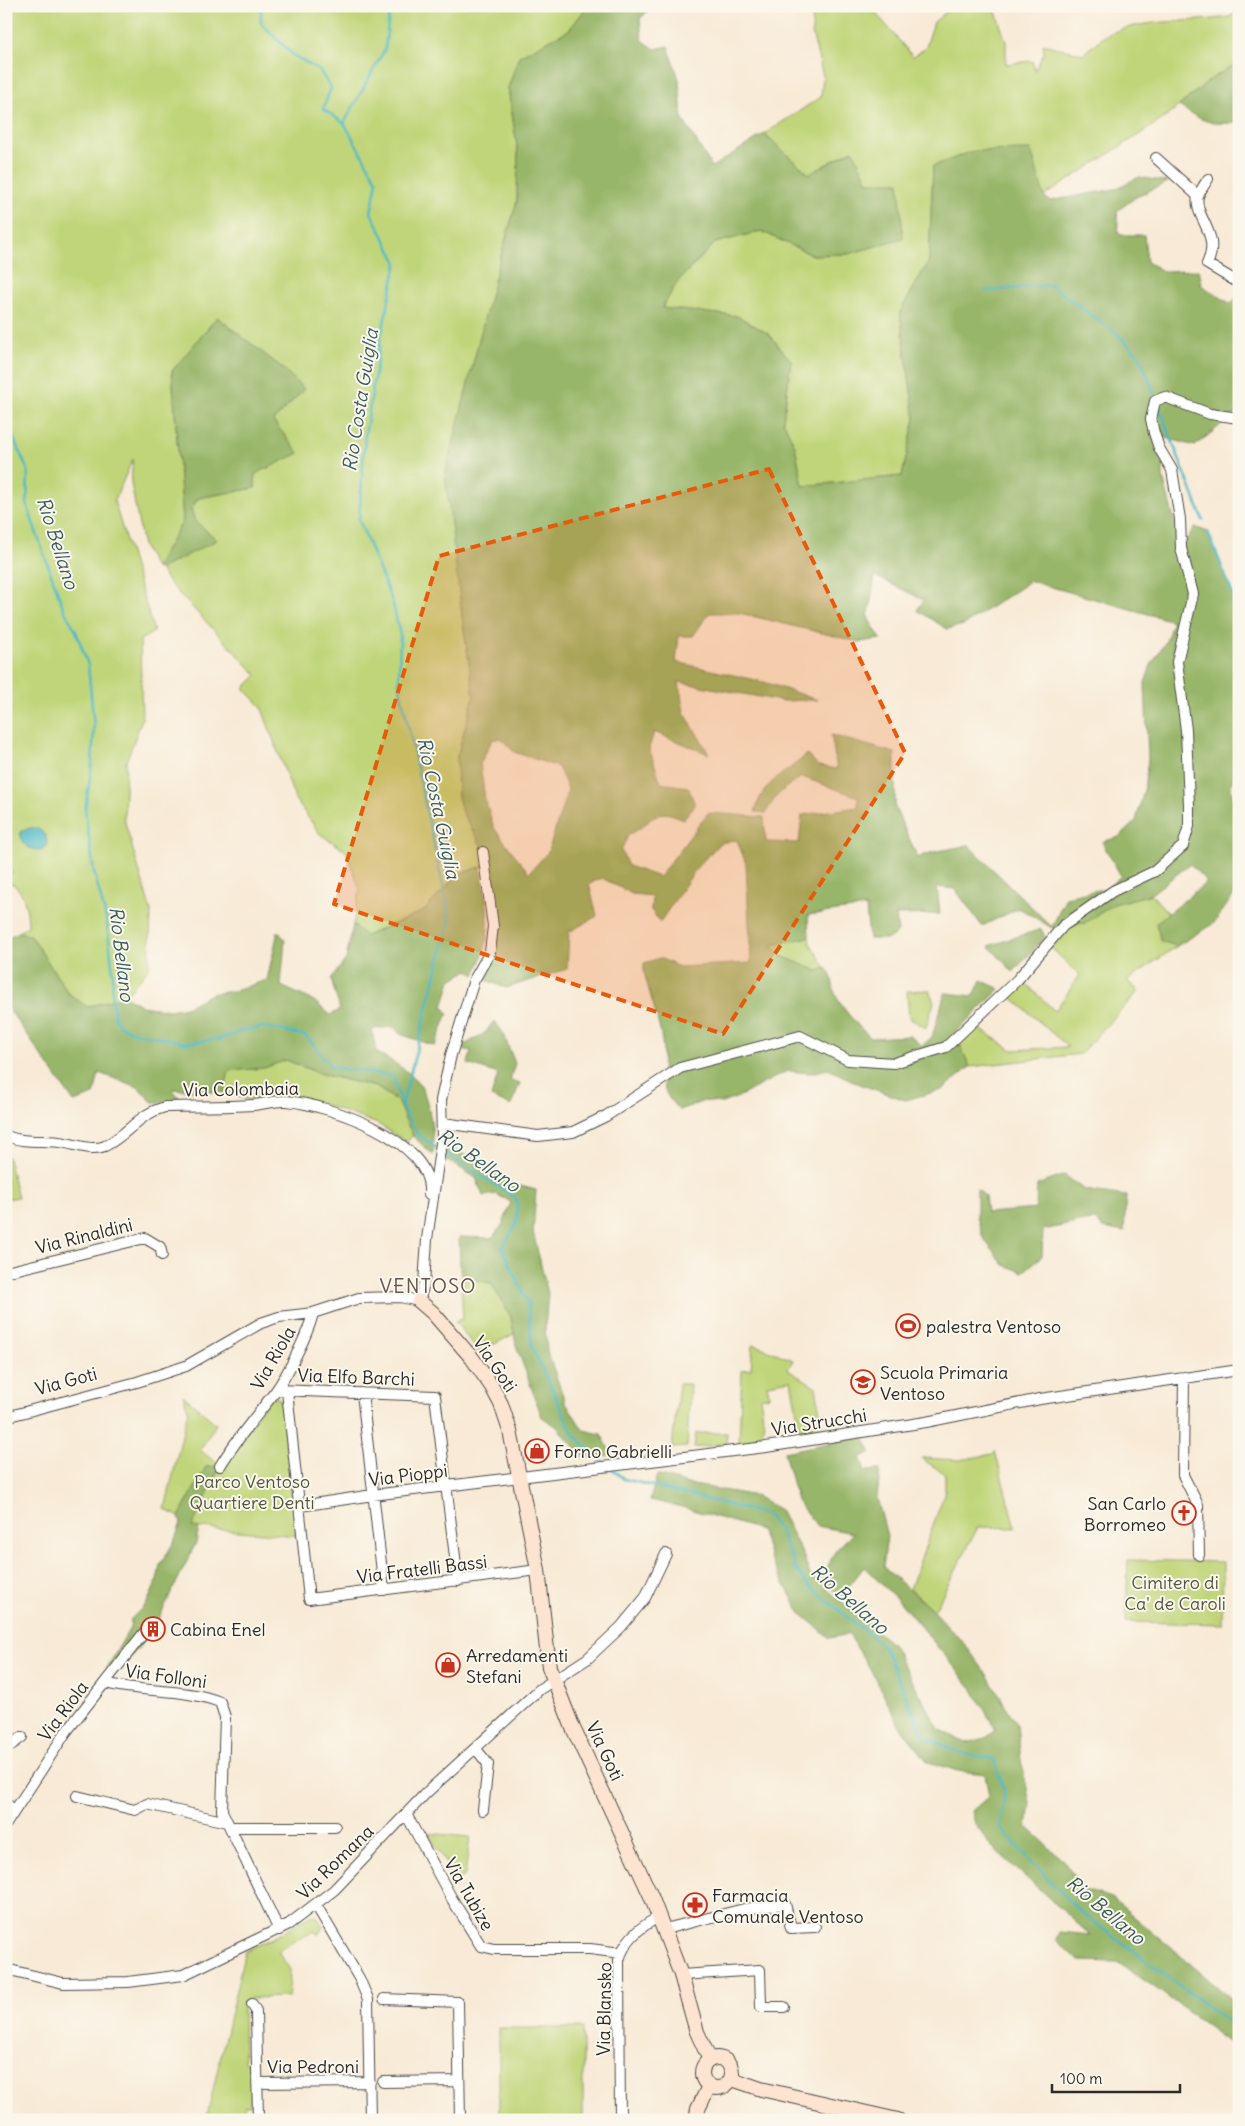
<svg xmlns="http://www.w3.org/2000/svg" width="1245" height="2126" viewBox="0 0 1245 2126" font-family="Delius,sans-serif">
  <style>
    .green { fill: #c0d579; stroke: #768052 }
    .forest { fill: #98b669; stroke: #62704a; fill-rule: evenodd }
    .water { fill: #4ab8c3; stroke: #3a7277 }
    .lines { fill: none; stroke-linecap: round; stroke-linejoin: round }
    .stream { stroke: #4ab8c3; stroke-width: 2.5 }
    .street-casing { stroke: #4a4845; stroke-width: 12 }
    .secondary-casing { stroke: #4a4845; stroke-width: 16 }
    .street { stroke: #fff; stroke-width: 10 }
    .secondary { stroke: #fde4d1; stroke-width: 14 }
    .marked { fill: #e8590c; fill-opacity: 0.2; stroke: #e8590c; stroke-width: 4; stroke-dasharray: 10 6; stroke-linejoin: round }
    .labels { text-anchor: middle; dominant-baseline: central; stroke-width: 4; stroke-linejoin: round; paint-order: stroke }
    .street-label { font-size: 18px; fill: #2b2b2b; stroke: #fbf7ec }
    .poi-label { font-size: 18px; fill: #2b2b2b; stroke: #fbf7ec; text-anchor: start }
    .park-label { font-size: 18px; fill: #50563e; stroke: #fbf7ec }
    .water-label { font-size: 19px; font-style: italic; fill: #365c60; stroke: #fbf7ec }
    .quarter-label { font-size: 20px; letter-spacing: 1px; fill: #66574f; stroke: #fbf7ec }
  </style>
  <rect width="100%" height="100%" fill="#fbf7ec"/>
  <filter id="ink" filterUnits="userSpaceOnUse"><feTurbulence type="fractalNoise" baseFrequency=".02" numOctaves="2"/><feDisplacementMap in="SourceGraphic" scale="10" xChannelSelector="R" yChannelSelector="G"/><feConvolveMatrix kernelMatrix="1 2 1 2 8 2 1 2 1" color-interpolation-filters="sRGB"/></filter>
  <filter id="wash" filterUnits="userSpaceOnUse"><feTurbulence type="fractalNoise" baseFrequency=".0096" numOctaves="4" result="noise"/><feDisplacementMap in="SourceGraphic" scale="20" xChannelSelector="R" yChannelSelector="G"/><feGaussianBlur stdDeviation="1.12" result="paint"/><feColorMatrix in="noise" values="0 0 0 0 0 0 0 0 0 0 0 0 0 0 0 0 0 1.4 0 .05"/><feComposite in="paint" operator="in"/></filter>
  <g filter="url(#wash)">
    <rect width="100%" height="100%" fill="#f8ead6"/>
    <path class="green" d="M6 6H588L569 30 519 56 508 88 518 152 517 201 497 269 462 616 474 696 457 757 462 812 492 864 458 874 424 911 365 936 353 925 360 889 346 851 320 834 295 799 261 706 244 688 257 675 169 583 160 569 216 540 195 521 191 509 198 498 255 488V474L299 453 273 421 304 389 172 371 183 521 155 568 143 546 131 483 133 459 114 501 154 632 140 640 142 719 126 762 124 819 151 911 149 968 125 996 87 1007 68 993 31 936 19 932 28 926C28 912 24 884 6 882V874L13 873 6 862Z
      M813 6H870L913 57 926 47 934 22 953 6H994L1006 42V64L1032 61 1035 70 1044 53 1043 44 1083 54C1091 47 1101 37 1111 33 1148 18 1191 23 1230 17L1239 6V62L1211 79 1163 119 1044 196 933 166 929 261 900 312 915 419 902 476 803 486 795 446 783 421 791 361 769 334 737 316 661 309 678 281 715 243 761 231 812 255 849 254 868 183 852 150 809 174 764 134 821 97 823 76 812 33Z
      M1151 894 1168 913 1156 924 1161 941 1177 946 1127 981 1139 991 1080 1054 970 1067 959 1043 977 1027 1012 1050 1068 1047 1010 996 1024 982 1055 1011 1080 975 1051 948 1069 925 1085 923 1114 904Z
      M809 937 810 943 826 968 818 971 781 956 771 945Z
      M929 990 934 1002 926 1028 909 1018 907 991Z
      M286 1060 321 1074 376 1087 397 1101 413 1136 406 1142 378 1124 318 1102 283 1096 249 1100 224 1093 228 1071 264 1068Z
      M6 1151 18 1197 6 1199Z
      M460 1265 466 1278 491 1283 511 1317 514 1334 478 1352 455 1321 463 1319Z
      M753 1344 793 1360 788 1369 816 1387 823 1431 801 1435 791 1380 767 1384 769 1396 760 1398 764 1423 761 1434 751 1440 739 1443 742 1370 751 1369Z
      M679 1384H690L687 1447 672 1448Z
      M183 1395 216 1424 200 1450 220 1466 271 1396 280 1399 298 1536 191 1527 220 1467H206L179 1517 165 1509 188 1410Z
      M696 1433H727L726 1443 694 1448Z
      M995 1451 1015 1528 978 1527 934 1611 910 1589 945 1492V1474L921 1458 959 1460 993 1454Z
      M1128 1560 1223 1562 1222 1624 1126 1622Z
      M428 1833 470 1837 465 1875 457 1881Z
      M311 1915 317 1916 323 1927 318 1935 314 1930 278 1951 290 1970 289 1997 250 1998 243 2003 244 2062H251V2105H245V2120H206L245 1951 273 1938Z
      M499 2028H583V2120H499Z"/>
    <path class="forest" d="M588 6H652L640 19 642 40 655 49 668 46 679 79 682 118 712 167 764 134 809 174 853 150 868 182H899L903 238 849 254 812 255 761 231 715 243 678 281 662 308 737 316 769 334 791 361 783 421 795 446 803 486 902 476 915 419 900 312 929 261 933 166 973 151 1031 150 1044 196 1050 201 1115 189 1139 177 1168 182 1136 197 1117 211 1119 235H1144L1147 262 1163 271 1199 270 1201 285 1231 304 1239 294V410L1195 446 1163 437V477L1181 547 1195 527 1208 532 1239 610V768L1235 767 1231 787 1239 852 1236 892 1214 923 1177 946 1161 941 1156 923 1207 882 1190 864 1151 894 1114 904 1085 923 1052 928 1019 908 982 926 955 889 937 887 940 914 896 915 898 932 888 939H869L866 907 808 915 809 937 772 945 781 956 818 971 826 968C835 977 831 988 837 998 846 1013 858 1026 871 1038L910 1036 922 1046 932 1037 945 993 974 996 981 980 1000 989 947 1041 959 1043 970 1067 942 1090 905 1100 862 1085 828 1069 810 1073 787 1071 738 1097 722 1103 704 1101 679 1110C651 1082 668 1068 661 1035 657 1014 649 993 644 972V963L660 958 679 967 751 963 746 864 737 840 720 843 698 866 660 922 651 910 652 896 632 894 602 878 589 884 597 916 569 932 567 969 506 988 486 980 494 958 499 932 492 864 462 812 458 797 457 757 474 696 462 616 445 474 497 269 517 201 518 152 508 88 519 56 569 30ZM875 576 924 600 917 610 947 629 964 625 1030 581 1173 621 1166 641 1151 665 1145 683 1148 759 1144 790 1136 821 1119 837 1102 842 1121 876 1107 888 1066 897 1052 927 968 845C954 849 928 851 918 858L895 808V753L831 735 837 769 819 766 807 754C786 774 762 781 755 812L766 813C774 796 786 786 802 777L858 797V807L802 815 799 843 766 842 764 817 708 813 659 877 628 866 621 850 629 834C654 825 651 803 683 819L695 805 688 787 661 783 649 748 654 732 709 754 684 712 679 682 781 701 818 700 764 682 676 662 679 636H693L709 613H739L859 642 881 639 868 618ZM501 738 514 752 558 767 568 789 548 852 529 873 494 828 485 799 480 764 492 740Z
      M1239 62V122C1211 126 1202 121 1179 106L1211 79Z
      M217 317 285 370 304 389 273 421 299 453 255 474V488L198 498 191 509 195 521 217 540 160 569 155 568 183 521 172 371Z
      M481 867C488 913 495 931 475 975L468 970 451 980 443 1007 448 1013 435 1046 400 1034 394 1027 372 1029 376 1052C390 1060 410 1071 420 1085 429 1098 435 1139 433 1155L413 1136 397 1101 376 1087 321 1074 286 1060 264 1068 229 1071 224 1093 172 1089 183 1102H152L138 1087 99 1073 94 1095 74 1102 6 1005V938L19 932 31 936 68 993 87 1007 125 996 142 1006 169 1010 186 1007 211 994 233 991 267 980 278 931 285 940 281 986 314 1001 330 1015 340 1010 331 979 346 959 353 925 366 936 424 911 458 874Z
      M1041 929 1045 937 1013 972 989 946Z
      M494 1021 502 1031 515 1063 510 1080 520 1083 511 1106 491 1097 498 1074 468 1064 471 1051 459 1048 485 1033Z
      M445 1146 496 1169 495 1175 513 1184 536 1190 533 1232 548 1294 545 1327 547 1351 565 1401 583 1430 601 1434 612 1455 584 1458 556 1426 542 1417 516 1345 511 1317 491 1283 466 1278 460 1265 459 1237 492 1238 503 1224 511 1202 496 1194 483 1196 476 1178 444 1158Z
      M1065 1175 1084 1190 1126 1196 1124 1232 1103 1228 1094 1219 1043 1230 1042 1256 1023 1272 1004 1265 983 1238 977 1217V1189L985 1196 987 1213 1036 1209 1037 1185Z
      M864 1436 871 1453 860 1457 865 1471 880 1470 877 1498 887 1536 883 1567 934 1611 966 1646 988 1676 1017 1725 1021 1760 1030 1803 1027 1827 1062 1859 1084 1890 1112 1898 1239 2005V2050L1157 1989 1117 1962 1079 1961 1056 1940 1059 1932 1090 1935 990 1845 975 1824 972 1811 989 1796 985 1774 959 1771 928 1762 899 1725 878 1683 849 1634 830 1638 801 1614 771 1560 761 1530 682 1507 650 1500 657 1475 688 1484 756 1496 780 1510 803 1555 810 1575 892 1644 939 1729 966 1743 986 1738 996 1730 972 1688 900 1602 864 1567 841 1596 821 1580 836 1550 853 1533 817 1526 797 1501 784 1452Z
      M220 1466 192 1527 199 1528 196 1543 151 1634 114 1675 107 1668 130 1628 131 1619 147 1603 157 1581 160 1565 174 1542 181 1523 179 1517 206 1467Z"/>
    <path class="water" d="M30 828H37L46 835 47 845 42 850C29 850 21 846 20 832Z"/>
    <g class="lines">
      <path class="stream" d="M261 6V23L293 55 320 71 331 88 323 109 344 123
        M390 6 385 49 344 123 377 181 371 213 397 263 381 337 365 436 359 520 393 604 400 635 399 684 450 919 402 1106
        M986 291 1050 285 1115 332 1140 356 1154 394
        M1159 407 1203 520
        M6 421 28 471 27 504 35 529 64 610 76 631 88 665 94 726 92 765 85 810 94 872 107 922 113 973 112 1001 115 1018 120 1026 134 1032 187 1043 220 1039 241 1031 264 1027 284 1031 306 1036 331 1067 393 1076 402 1107 418 1135 437 1148
        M1208 532 1239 610
        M442 1151 517 1199V1223L502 1248 528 1303 532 1347 573 1434 605 1464
        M612 1469 624 1479 766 1514 779 1529 796 1569 807 1584 884 1647 924 1736 960 1753 994 1759 1005 1794 1000 1828 1077 1909 1239 2030"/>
    </g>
  </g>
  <g filter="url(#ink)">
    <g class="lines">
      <g class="street-casing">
        <path id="street" d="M1156 158 1198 196
          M1208 179C1205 184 1200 191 1198 196 1193 217 1222 234 1207 264L1239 283
          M443 1123 538 1136 573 1132 606 1116 680 1068 800 1036 848 1060 894 1063 946 1047 1017 980 1063 926 1113 891 1155 871 1183 846 1189 826V805L1186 730 1177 662 1193 594 1181 548 1180 519 1172 470 1159 448 1154 433 1151 419 1155 401 1165 397 1210 414 1239 418
          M6 1136C24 1143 41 1140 59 1142 73 1143 91 1152 105 1146 129 1134 138 1114 165 1107 194 1106 224 1107 253 1105 264 1104 276 1100 287 1101 329 1105 434 1140 429 1194
          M6 1272 145 1238 160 1247 162 1255
          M1184 1377 1183 1475 1198 1505 1199 1555
          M277 1390 435 1396 458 1581
          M287 1391 309 1599 538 1570
          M362 1393 384 1590
          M6 1417 137 1382 186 1366 261 1323 279 1317 313 1313 359 1298 400 1297 419 1301 424 1284 427 1239 442 1136 441 1100 451 1055 474 980 490 952 493 926 483 852
          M220 1466C237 1438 255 1418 275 1392 287 1376 309 1332 313 1313
          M300 1506 373 1495 766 1447 926 1422 1040 1399 1239 1370
          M105 1683C143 1693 184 1688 220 1702L225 1717 222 1811 279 1930
          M6 1749 22 1737
          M476 1749 488 1764 483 1810
          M77 1796 135 1810 147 1804 227 1822
          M6 1803 14 1811
          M406 1814 452 1899 481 1946 494 1949H590L621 1953
          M6 1824 66 1732 143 1634
          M230 1827H335
          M316 1905 359 1978 368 1999 370 2120
          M665 1929 744 1909 785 1904 791 1928 815 1927
          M6 1969 63 1983 128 1982 183 1975 289 1924 334 1890 426 1793 540 1689 587 1659 621 1627 645 1598 666 1554
          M681 1975 760 1970 761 2007H784
          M384 1999 458 2002 460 2120
          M252 2004 256 2011 258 2120
          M383 2082 459 2081
          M257 2083 370 2082
          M620 2120 619 1960C625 1939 641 1926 659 1917"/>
      </g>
      <g class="secondary-casing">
        <path id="secondary" d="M419 1301 433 1313 472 1358 492 1387 501 1404 510 1431 538 1570 549 1667 573 1728 651 1896 681 1975 697 2032 710 2060
          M702 2073a15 15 0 1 1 30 0a15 15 0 1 1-30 0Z
          M732 2079 761 2089 898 2120
          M696 2120 698 2109 709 2086"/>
      </g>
      <use href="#street" class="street"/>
      <use href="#secondary" class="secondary"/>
    </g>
  </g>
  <path class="marked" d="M769 469 905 753 723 1034 334 904 439 556Z"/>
  <defs>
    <g id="stadium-ring" transform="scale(1.25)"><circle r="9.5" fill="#fbf7ec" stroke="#c8321e" stroke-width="1.5"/><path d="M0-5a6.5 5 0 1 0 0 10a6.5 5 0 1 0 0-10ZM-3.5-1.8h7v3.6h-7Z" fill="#c8321e"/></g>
    <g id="school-ring" transform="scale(1.25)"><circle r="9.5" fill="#fbf7ec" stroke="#c8321e" stroke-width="1.5"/><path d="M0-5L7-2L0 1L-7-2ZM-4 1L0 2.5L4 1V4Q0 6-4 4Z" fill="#c8321e"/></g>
    <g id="shop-ring" transform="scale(1.25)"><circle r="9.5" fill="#fbf7ec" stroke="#c8321e" stroke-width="1.5"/><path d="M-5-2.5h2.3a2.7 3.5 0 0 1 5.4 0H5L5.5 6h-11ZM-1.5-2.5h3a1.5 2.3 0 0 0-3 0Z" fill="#c8321e"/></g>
    <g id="church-ring" transform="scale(1.25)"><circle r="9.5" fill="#fbf7ec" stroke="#c8321e" stroke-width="1.5"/><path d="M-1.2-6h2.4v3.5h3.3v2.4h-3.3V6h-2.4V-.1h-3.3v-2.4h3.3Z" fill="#c8321e"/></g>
    <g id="building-ring" transform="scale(1.25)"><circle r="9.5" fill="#fbf7ec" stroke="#c8321e" stroke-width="1.5"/><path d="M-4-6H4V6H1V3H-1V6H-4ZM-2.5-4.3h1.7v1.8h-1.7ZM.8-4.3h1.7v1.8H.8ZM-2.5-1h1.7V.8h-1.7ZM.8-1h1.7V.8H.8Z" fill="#c8321e"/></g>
    <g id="pharmacy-ring" transform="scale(1.25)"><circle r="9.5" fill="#fbf7ec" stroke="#c8321e" stroke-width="1.5"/><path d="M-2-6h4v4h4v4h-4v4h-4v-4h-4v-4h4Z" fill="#c8321e"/></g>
  </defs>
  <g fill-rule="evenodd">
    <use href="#stadium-ring" x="908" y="1326"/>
    <use href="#school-ring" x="863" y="1382"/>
    <use href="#shop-ring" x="537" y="1451"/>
    <use href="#church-ring" x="1184" y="1513"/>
    <use href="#building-ring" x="153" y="1629"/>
    <use href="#shop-ring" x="448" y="1665"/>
    <use href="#pharmacy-ring" x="695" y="1905"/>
  </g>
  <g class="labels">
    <g class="street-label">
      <text transform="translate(241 1089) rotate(-1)">Via Colombaia</text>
      <text transform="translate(84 1236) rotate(-14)">Via Rinaldini</text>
      <text transform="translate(273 1358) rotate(-60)">Via Riola</text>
      <text transform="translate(495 1364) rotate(56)">Via Goti</text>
      <text transform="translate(356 1377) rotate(2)">Via Elfo Barchi</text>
      <text transform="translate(66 1381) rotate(-15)">Via Goti</text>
      <text transform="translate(819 1422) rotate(-9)">Via Strucchi</text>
      <text transform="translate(408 1475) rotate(-7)">Via Pioppi</text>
      <text transform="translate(422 1569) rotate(-7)">Via Fratelli Bassi</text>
      <text transform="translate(166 1676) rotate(8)">Via Folloni</text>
      <text transform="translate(63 1711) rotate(-53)">Via Riola</text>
      <text transform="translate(605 1751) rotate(65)">Via Goti</text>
      <text transform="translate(335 1862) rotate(-44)">Via Romana</text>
      <text transform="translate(469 1894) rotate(60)">Via Tubize</text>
      <text transform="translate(604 2009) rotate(-89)">Via Blansko</text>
      <text x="313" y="2066">Via Pedroni</text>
    </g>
    <g class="poi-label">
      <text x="926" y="1326">palestra Ventoso</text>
      <text x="880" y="1372">Scuola Primaria<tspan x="880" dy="21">Ventoso</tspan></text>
      <text x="554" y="1451">Forno Gabrielli</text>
      <text x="1166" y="1503" text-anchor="end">San Carlo<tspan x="1166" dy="21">Borromeo</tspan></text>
      <text x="170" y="1629">Cabina Enel</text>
      <text x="466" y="1655">Arredamenti<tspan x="466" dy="21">Stefani</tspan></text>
      <text x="712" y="1895">Farmacia<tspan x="712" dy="21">Comunale Ventoso</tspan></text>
    </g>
    <g class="park-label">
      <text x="252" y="1481">Parco Ventoso<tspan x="252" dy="21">Quartiere Denti</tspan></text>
      <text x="1175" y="1582">Cimitero di<tspan x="1175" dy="21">Ca' de Caroli</tspan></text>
    </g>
    <g class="water-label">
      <text transform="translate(360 400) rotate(-81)">Rio Costa Guiglia</text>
      <text transform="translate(58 543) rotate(72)">Rio Bellano</text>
      <text transform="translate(439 808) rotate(78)">Rio Costa Guiglia</text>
      <text transform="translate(122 954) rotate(83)">Rio Bellano</text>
      <text transform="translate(479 1160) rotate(35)">Rio Bellano</text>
      <text transform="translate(850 1599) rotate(41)">Rio Bellano</text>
      <text transform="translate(1106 1910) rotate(40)">Rio Bellano</text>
    </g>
    <g class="quarter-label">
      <text x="428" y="1285">VENTOSO</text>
    </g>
  </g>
  <rect width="1245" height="2126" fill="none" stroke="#fbf7ec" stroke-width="25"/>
  <path d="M1052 2084v8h128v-8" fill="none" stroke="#2b2b2b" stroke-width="2.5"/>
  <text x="1060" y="2084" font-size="15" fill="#2b2b2b" stroke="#fbf7ec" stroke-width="4" paint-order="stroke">100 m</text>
</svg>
